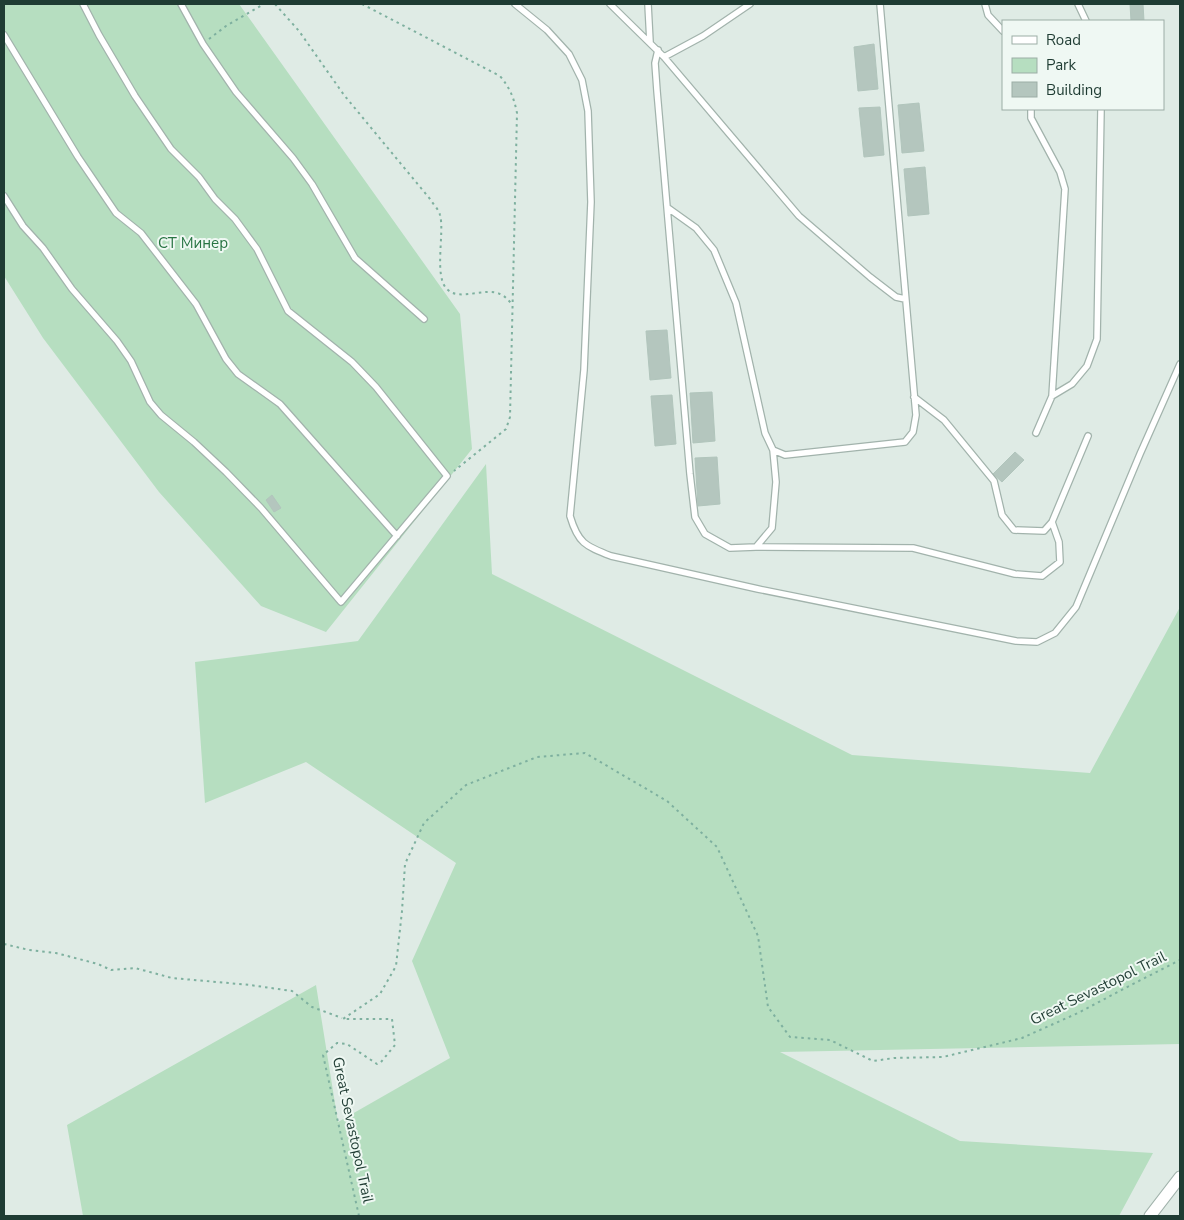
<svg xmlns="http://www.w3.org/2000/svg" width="1184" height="1220" viewBox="0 0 1184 1220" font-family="'Nunito Sans',sans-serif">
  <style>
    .green { fill: #b6dec0 }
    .building { fill: #b4c6be; stroke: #b1c5bc }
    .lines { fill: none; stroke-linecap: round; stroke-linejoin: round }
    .lane-casing { stroke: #a2b3ac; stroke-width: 8 }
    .street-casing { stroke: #a2b3ac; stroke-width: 13 }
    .path { stroke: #7eb09f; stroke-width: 2; stroke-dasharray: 2.5 4; stroke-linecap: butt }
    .lane { stroke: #fff; stroke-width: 5.5 }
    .street { stroke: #fff; stroke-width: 11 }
    .labels { text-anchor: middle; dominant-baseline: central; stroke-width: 4; stroke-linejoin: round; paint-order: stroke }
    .park-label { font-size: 15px; fill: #287443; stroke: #eff8f3 }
    .street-label { font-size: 15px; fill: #1f3c33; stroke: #eff8f3 }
  </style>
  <rect width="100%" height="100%" fill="#dfebe5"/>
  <path class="green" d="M4 4H239L460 314 472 449 326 632 261 606 159 492 43 338 4 276Z
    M486 464 492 574 852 755 1090 773 1180 607V1044L780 1052 960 1141 1153 1153 1119 1216H83L67 1125 316 985 338 1122 450 1058 412 961 456 863 306 762 205 803 195 662 358 641Z"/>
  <path class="building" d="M1130 4H1143L1144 21H1131Z
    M874 44 878 89 858 91 854 47Z
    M919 103 924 151 902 153 898 105Z
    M880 107 884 155 864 157 859 108Z
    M925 167 929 214 908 216 904 169Z
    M667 330 671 378 650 380 646 331Z
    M712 392 715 441 693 443 690 393Z
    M672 395 676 444 655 446 651 396Z
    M1015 452 1024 460 1002 482 993 474Z
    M717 457 720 504 698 506 695 458Z
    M272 495 281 508 274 512 266 500Z"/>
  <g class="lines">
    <g class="lane-casing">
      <path id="lane" d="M181 4 203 44 236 92 293 158 312 184 355 258 424 319
        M515 4 547 30 569 54 582 80 588 111 591 202 584 370 570 516C578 543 585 546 611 556L758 589 1016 641 1037 642 1055 633 1076 607 1140 454 1180 364
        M610 4 664 57 799 216 870 277 896 297 905 299
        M648 4 650 42
        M985 4 988 15 1003 31
        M1078 4 1086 21
        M4 35 78 157 116 213 141 233 196 304 226 359 238 374 280 404 397 536
        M658 50 655 63 657 91 690 474 695 517 705 534 730 548 756 547 772 528 776 482 773 450
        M664 57 703 36 750 4
        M1031 109V118L1060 172 1065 189 1052 396
        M4 196 23 226 43 248 72 289 117 341 131 361 150 402 161 415 194 442 226 472 261 508 341 602 447 476 376 387 352 362 288 311 257 249 235 219 215 199 199 177 171 149 135 96 99 35 83 4
        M668 208 696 228 714 250 736 303 765 433 773 450 785 455 905 442 913 432 916 415 880 4
        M914 397 944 420 994 481 1002 515 1014 530 1044 531 1052 522 1088 436
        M1036 433 1052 396 1072 384 1087 366 1097 339 1101 109
        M756 547 913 548 1015 574 1042 576 1060 562 1059 542 1052 522"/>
    </g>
    <g class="street-casing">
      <path id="street" d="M1150 1216 1180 1177"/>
    </g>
    <path class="path" d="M275 4 299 31 344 95 430 199C433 204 439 210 440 215 445 233 433 278 448 290 460 301 486 287 500 294 505 296 508 300 512 304
      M362 4 500 76C510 88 514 98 517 113L510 417 506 429 454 471
      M209 39 226 26 264 4
      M4 944 29 950 56 953 98 964 111 970 135 968 172 978 250 985 292 991 312 1007 342 1018
      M359 1216 323 1055 337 1043 347 1044 377 1064 381 1062 395 1045 392 1019H343L380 994 396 966 402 911 405 864 424 823 466 785 537 757 585 753 667 801 717 847 758 936 768 1007 790 1037 830 1040 873 1061 894 1058 943 1057 1022 1038 1078 1013 1131 985 1180 960"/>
    <use href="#lane" class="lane"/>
    <use href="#street" class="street"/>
  </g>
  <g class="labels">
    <g class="park-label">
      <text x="193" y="243">СТ Минер</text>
    </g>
    <g class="street-label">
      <text transform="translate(1098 988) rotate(-26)">Great Sevastopol Trail</text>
      <text transform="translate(353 1130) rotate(78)">Great Sevastopol Trail</text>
    </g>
  </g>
  <rect width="1184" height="1220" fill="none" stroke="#1f3c33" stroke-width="10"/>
  <rect x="1002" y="20" width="162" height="90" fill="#eff8f3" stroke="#9cada6"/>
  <rect x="1012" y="36" width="25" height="8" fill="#ffffff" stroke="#9cada6"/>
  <text x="1046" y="45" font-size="15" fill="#1f3c33">Road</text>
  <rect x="1012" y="58" width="25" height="15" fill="#b6dec0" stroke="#9cada6"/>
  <text x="1046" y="70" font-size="15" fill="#1f3c33">Park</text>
  <rect x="1012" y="82" width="25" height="15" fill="#b4c6be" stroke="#9cada6"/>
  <text x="1046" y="95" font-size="15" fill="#1f3c33">Building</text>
</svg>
